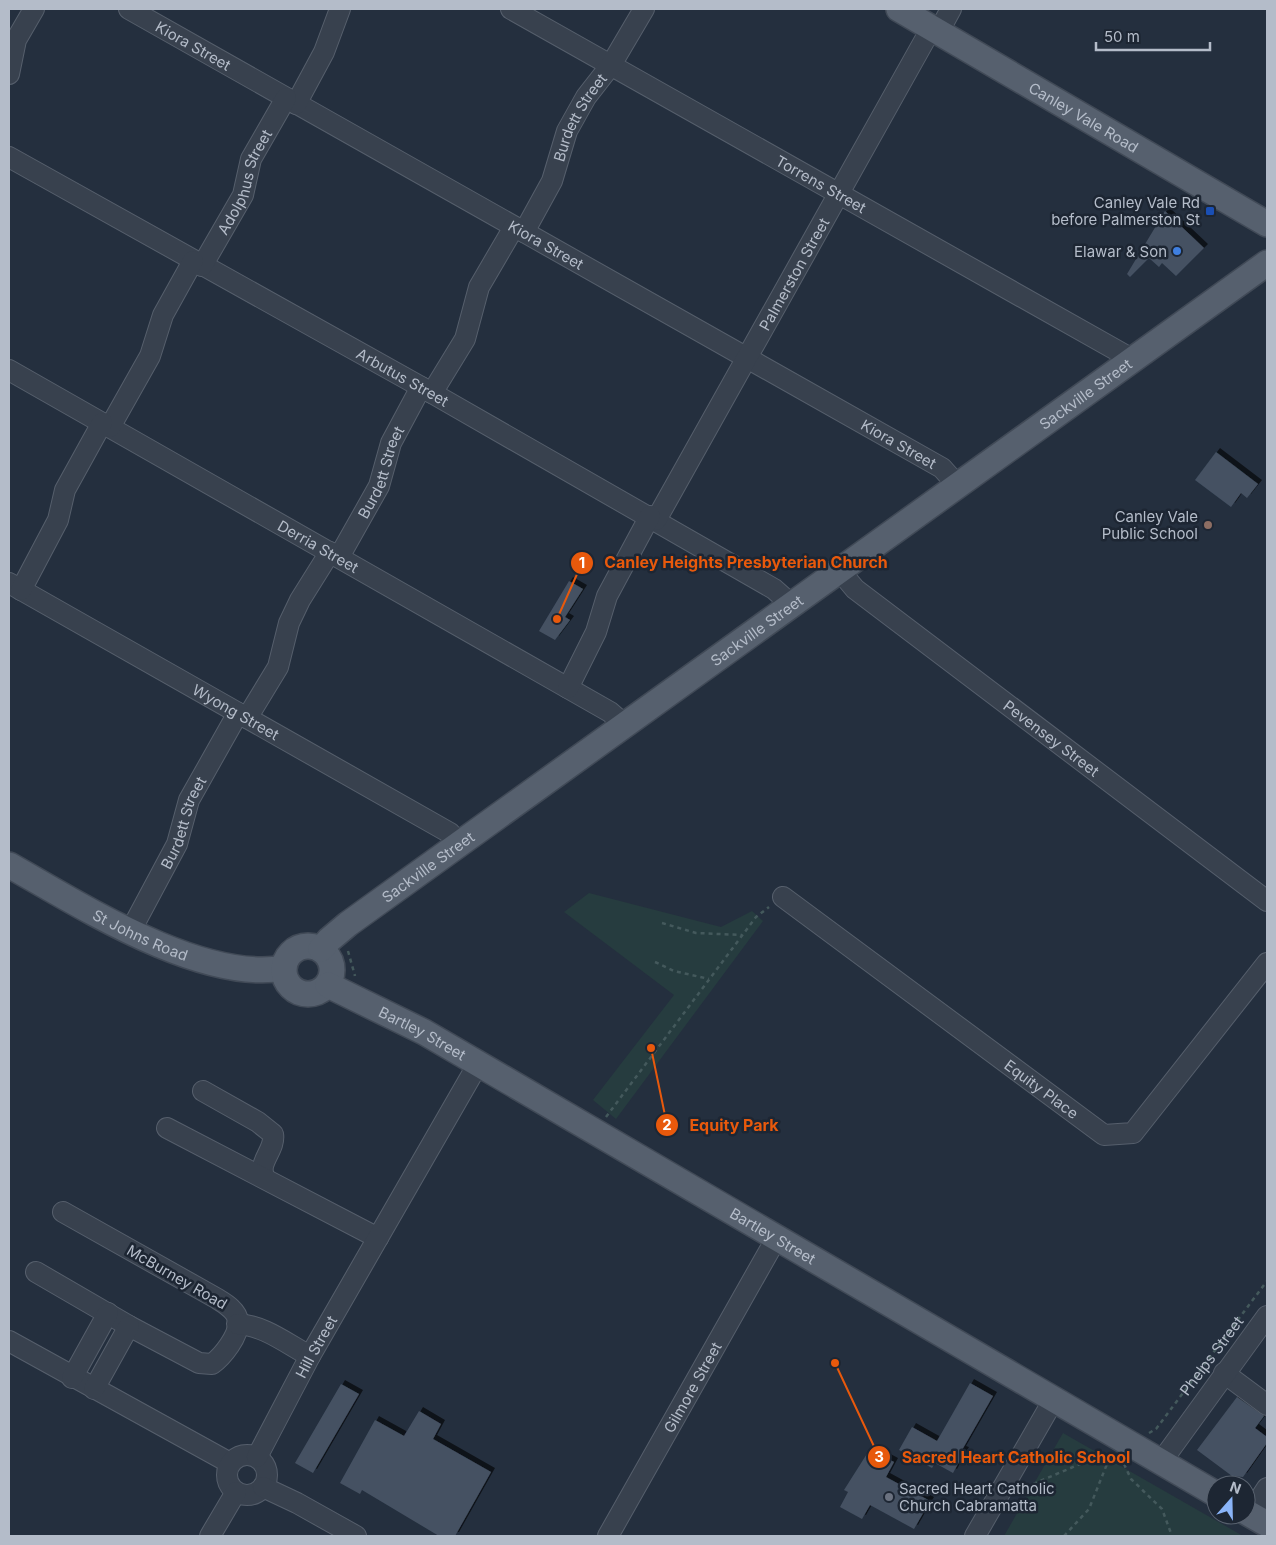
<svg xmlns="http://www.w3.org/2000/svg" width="1276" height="1545" viewBox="0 0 1276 1545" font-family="Inter,sans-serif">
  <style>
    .green { fill: #263c3f }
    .building { fill: #455162; filter: url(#shadow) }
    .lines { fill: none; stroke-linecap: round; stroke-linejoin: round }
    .minor-casing { stroke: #565f6c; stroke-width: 22 }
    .major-casing { stroke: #414a57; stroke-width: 28 }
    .path { stroke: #44595c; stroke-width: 2.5; stroke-dasharray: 4 4; stroke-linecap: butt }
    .minor { stroke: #38414e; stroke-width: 20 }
    .major { stroke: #56606e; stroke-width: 25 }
    .transit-dot { fill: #1a4fb4; stroke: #1d2633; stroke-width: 2 }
    .shop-dot { fill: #3f7fe0; stroke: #1d2633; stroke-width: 2 }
    .education-dot { fill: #8d6e63; stroke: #1d2633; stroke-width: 2 }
    .worship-dot { fill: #6b7280; stroke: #1d2633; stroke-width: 2 }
    .labels { text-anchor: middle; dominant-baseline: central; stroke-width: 5; stroke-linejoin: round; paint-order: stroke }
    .street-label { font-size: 15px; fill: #b4bcc9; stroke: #1d2633 }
    .poi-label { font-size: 15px; fill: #b4bcc9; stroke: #1d2633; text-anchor: end }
    .leader { fill: none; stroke: #e8590c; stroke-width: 2 }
    .callout-dot { fill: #e8590c; stroke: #1d2633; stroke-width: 2 }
    .mark-label { font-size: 15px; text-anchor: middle; font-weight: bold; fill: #fff }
    .callout-label { font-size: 16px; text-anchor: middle; font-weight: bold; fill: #e8590c; stroke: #1d2633; stroke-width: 5; stroke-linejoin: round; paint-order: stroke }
  </style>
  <defs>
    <filter id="shadow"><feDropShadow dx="4" dy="-4" stdDeviation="0" flood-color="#0009"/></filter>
  </defs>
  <rect width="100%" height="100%" fill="#242f3e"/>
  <path class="green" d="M589 893 721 927 752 911 763 921 616 1119 593 1100 674 995 564 912Z
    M1063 1433 1243 1536H1004Z"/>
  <path class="building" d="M1165 211 1204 248 1176 276 1162 263 1159 267 1149 258 1130 277 1127 274Z
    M1216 452 1258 484 1247 498 1241 493 1231 507 1195 480Z
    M569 581 583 589 565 617 570 620 555 640 539 631Z
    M970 1383 993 1396 962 1450 965 1451 953 1473 935 1463 932 1468 899 1450 912 1427 937 1441Z
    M341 1384 359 1394 313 1473 295 1463Z
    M1237 1397 1264 1416 1255 1428 1267 1437V1443L1243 1477 1232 1476 1197 1450Z
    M419 1411 441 1424 433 1439 491 1472 455 1536H439L362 1490 360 1494 340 1483 375 1420 404 1436Z
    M870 1449 894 1462 886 1477 930 1501 914 1529 870 1505 862 1519 840 1507 848 1492 844 1490Z"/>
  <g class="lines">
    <g class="minor-casing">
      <g id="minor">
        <path id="s2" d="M129 9 942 468 958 486"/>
        <path id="s3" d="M511 9 1132 359"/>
        <path d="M939 31 951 9"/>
        <path d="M9 74 16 40 34 9"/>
        <path d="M296 104 324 52 340 9"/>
        <path id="s4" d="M9 157 432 393 774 589 792 605"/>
        <path id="s5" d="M524 232 552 181 567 131 586 97 611 65 644 9"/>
        <path id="s6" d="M202 266 243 195 251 159 286 98"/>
        <path id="s7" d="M9 370 610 712 626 726"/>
        <path d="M432 393 465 339 479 287 514 227"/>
        <path d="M110 427 150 356 163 315 193 261"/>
        <path id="s8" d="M656 520 932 27"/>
        <path id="s9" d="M339 557 379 486 391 443 421 387"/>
        <path id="s10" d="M840 571 855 589 1267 901"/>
        <path id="s11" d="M9 583 450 833 459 845"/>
        <path d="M21 590 58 520 65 490 102 423"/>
        <path d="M568 688 596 632 607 596 650 516"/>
        <path d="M247 718 278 667 289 623 300 600 330 552"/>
        <path id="s12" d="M783 897 1104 1135 1133 1133 1267 963"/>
        <path id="s13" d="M130 932 177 844 189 800 238 713"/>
        <path d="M203 1091 258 1122 273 1134C276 1150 256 1163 265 1178"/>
        <path d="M167 1128 378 1238"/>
        <path d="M36 1272 129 1326 199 1363 212 1364C222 1357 240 1335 238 1321 237 1310 224 1303 216 1298L63 1212"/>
        <path d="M237 1324C264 1325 287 1344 310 1356"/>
        <path d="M9 1341 230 1463"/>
        <path d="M1224 1373 1267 1405"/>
        <path d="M72 1378 108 1313"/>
        <path d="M94 1389 129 1326"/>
        <circle cx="247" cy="1475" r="20"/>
        <path id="s14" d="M257 1457 310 1356 478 1064"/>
        <path d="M1161 1462 1267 1316"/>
        <path d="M263 1487 297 1503 356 1536"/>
        <path d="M1250 1514 1267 1488"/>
        <path d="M210 1536 236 1492"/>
        <path id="s15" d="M608 1536 777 1237"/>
        <path d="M975 1536 1054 1399"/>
      </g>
    </g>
    <g class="major-casing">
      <g id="major">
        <path id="s16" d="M899 9 1267 224"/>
        <path id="s17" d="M9 865C80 905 201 983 284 968"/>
        <circle cx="308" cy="970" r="24"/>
        <path id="s18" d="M321 949 329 940 348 924 1267 263"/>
        <path id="s19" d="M328 985 424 1032 1216 1494"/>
        <path d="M1246 1512 1267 1524"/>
      </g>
    </g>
    <g class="path">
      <path d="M662 923 696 933 742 935"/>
      <path d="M348 951 355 976"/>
      <path d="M655 962 674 971 709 979"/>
      <path d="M606 1117 756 917 769 907"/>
      <path id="s1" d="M1149 1433 1156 1429 1267 1281"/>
      <path d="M1124 1464 1131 1479 1162 1509 1172 1536"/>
      <path d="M1026 1487 1106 1453"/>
      <path d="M1064 1536 1089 1509 1111 1454"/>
    </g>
    <use href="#minor" class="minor"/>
    <use href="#major" class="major"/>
  </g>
  <rect class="transit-dot" x="1205" y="206" width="10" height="10" rx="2.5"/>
  <circle class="shop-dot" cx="1177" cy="251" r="5"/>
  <circle class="education-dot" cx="1208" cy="525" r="5"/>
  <circle class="worship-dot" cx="889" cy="1497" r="5"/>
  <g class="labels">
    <g class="street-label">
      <text stroke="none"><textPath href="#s2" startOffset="74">Kiora Street</textPath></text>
      <text stroke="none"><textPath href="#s16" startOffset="214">Canley Vale Road</textPath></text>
      <text stroke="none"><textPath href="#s5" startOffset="128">Burdett Street</textPath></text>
      <text stroke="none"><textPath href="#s6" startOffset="95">Adolphus Street</textPath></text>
      <text stroke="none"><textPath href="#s3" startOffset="356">Torrens Street</textPath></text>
      <text stroke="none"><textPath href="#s2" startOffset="479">Kiora Street</textPath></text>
      <text stroke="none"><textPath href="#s8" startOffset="282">Palmerston Street</textPath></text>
      <text stroke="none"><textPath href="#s4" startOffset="451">Arbutus Street</textPath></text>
      <text stroke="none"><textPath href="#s18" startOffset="945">Sackville Street</textPath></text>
      <text stroke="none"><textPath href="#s2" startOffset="884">Kiora Street</textPath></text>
      <text stroke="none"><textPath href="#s9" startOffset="95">Burdett Street</textPath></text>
      <text stroke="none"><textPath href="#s7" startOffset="356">Derria Street</textPath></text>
      <text stroke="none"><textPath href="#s18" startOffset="540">Sackville Street</textPath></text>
      <text stroke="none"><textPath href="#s11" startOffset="261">Wyong Street</textPath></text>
      <text stroke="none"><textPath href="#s10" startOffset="270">Pevensey Street</textPath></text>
      <text stroke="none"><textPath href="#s13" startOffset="122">Burdett Street</textPath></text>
      <text stroke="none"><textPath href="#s18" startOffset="135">Sackville Street</textPath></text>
      <text stroke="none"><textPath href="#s17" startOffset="149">St Johns Road</textPath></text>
      <text stroke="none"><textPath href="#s19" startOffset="106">Bartley Street</textPath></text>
      <text stroke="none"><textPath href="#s12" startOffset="322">Equity Place</textPath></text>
      <text stroke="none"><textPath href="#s19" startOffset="511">Bartley Street</textPath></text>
      <text transform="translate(177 1277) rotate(30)">McBurney Road</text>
      <text stroke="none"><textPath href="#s14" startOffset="125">Hill Street</textPath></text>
      <text stroke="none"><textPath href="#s1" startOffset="100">Phelps Street</textPath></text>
      <text stroke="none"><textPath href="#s15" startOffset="171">Gilmore Street</textPath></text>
    </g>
    <g class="poi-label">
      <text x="1200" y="202">Canley Vale Rd<tspan x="1200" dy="17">before Palmerston St</tspan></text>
      <text x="1167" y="251">Elawar &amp; Son</text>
      <text x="1198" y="516">Canley Vale<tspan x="1198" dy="17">Public School</tspan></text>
      <text x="899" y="1488" text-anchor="start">Sacred Heart Catholic<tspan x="899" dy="17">Church Cabramatta</tspan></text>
    </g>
  </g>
  <path class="leader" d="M557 619L582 563M651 1048L667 1125M835 1363L879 1457"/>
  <g class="callout-dot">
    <circle cx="557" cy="619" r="5"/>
    <circle cx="651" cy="1048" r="5"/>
    <circle cx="835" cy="1363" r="5"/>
    <circle cx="582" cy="563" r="12"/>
    <circle cx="667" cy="1125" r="12"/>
    <circle cx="879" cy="1457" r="12"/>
  </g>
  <g class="mark-label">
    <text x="582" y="568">1</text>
    <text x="667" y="1130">2</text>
    <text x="879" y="1462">3</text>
  </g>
  <g class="callout-label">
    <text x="746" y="568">Canley Heights Presbyterian Church</text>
    <text x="734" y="1131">Equity Park</text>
    <text x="1016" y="1463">Sacred Heart Catholic School</text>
  </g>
  <rect width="1276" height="1545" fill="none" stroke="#b4bcc9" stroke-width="20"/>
  <g transform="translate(1231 1500) rotate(20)"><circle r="24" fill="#1d2633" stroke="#59626f"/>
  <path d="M0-4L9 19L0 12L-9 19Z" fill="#8ab4f8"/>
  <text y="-8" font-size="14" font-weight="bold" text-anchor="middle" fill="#b4bcc9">N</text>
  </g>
  <path d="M1096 42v8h114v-8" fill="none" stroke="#b4bcc9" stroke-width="2.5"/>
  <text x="1104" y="42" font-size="15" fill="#b4bcc9" stroke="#1d2633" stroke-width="4" paint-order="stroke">50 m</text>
</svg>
